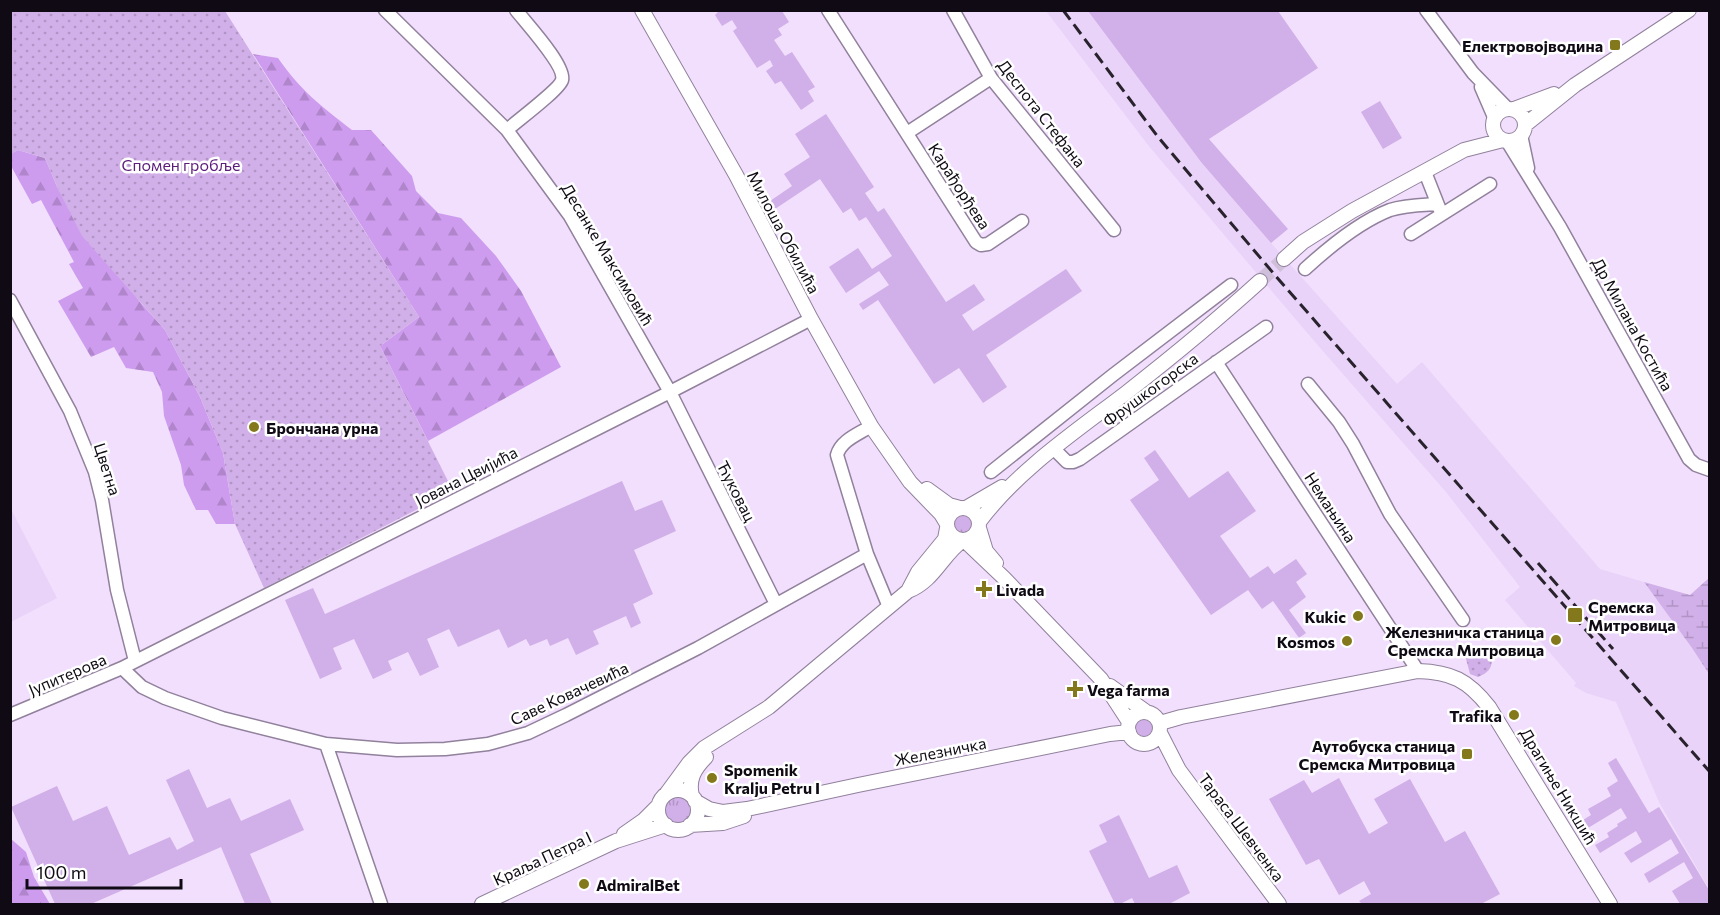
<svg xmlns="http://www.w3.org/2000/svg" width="1720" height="915" viewBox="0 0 1720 915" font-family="Commissioner,sans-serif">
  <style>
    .built { fill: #e9d3f8 }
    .grass { fill: url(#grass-tufts) }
    .forest { fill: url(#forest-firs) }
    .wetland { fill: url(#wetland-marsh) }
    .park { fill: url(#park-dots) }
    .garden { fill: #d1afe8 }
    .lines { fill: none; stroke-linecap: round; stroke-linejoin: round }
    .tertiary-tunnel { stroke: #cfbfda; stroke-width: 14; stroke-dasharray: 14 7; stroke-linecap: butt }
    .minor-casing { stroke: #91819c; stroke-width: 15 }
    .tertiary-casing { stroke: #91819c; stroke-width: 16 }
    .minor { stroke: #fff; stroke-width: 12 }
    .tertiary { stroke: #fff; stroke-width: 14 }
    .rail { stroke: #28222d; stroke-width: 3; stroke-dasharray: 12 6; stroke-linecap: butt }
    .poi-dot { fill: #84781c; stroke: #fff; stroke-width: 2 }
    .labels { text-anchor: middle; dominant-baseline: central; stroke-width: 5; stroke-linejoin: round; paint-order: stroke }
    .poi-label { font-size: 16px; font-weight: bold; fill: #0f0a13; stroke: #fff; text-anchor: end }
    .street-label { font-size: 16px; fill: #0f0a13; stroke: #fff }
    .park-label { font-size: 16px; fill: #5c1c7c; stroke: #fff }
  </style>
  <defs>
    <pattern id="grass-tufts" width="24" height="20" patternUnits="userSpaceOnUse" patternTransform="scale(1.5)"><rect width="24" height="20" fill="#d1afe8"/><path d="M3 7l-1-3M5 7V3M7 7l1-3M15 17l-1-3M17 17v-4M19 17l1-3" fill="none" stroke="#b295c6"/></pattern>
    <pattern id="forest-firs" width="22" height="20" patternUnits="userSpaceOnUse" patternTransform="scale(1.5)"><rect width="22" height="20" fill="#ce9cee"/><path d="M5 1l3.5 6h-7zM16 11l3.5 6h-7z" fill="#b085cb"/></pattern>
    <pattern id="wetland-marsh" width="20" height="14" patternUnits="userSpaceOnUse" patternTransform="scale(1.5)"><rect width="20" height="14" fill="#d1afe8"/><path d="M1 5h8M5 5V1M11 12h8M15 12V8" fill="none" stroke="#b295c6"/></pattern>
    <pattern id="park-dots" width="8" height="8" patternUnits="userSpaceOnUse" patternTransform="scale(1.5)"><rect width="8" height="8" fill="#d1afe8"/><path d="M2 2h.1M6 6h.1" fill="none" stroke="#b295c6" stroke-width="1.8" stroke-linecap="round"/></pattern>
  </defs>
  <rect width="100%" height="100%" fill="#f1dffd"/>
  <path class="built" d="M1046 11H1088L1201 162 1271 243 1397 384 1422 362 1600 569 1644 582 1692 648 1709 674V889L1659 802 1616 702 1586 693 1574 686 1576 683 1505 600 1520 587 1446 492 1315 342 1148 145Z
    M11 509 57 598 11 622H10Z"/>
  <path class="grass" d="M953 524a10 10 0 1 1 20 0a10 10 0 1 1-20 0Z
    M1135 728a10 10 0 1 1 20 0a10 10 0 1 1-20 0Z
    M665 810a13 13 0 1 1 26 0a13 13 0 1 1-26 0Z"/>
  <path class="forest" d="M253 54 278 58C300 90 322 107 352 130H371L412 176 416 191 438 213 461 218 496 256 521 291 561 367 428 441 380 346 419 317Z
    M18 150 45 158 58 189 140 302 165 330 200 397 223 453 235 524H216L208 510H196L184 485 181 465 164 416 162 392 153 372 126 368 114 347 91 357 58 301 83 288 69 264 74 262 41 200 32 204 11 166 10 154Z
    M10 838 26 852 34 877 50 904H11Z"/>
  <path class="wetland" d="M1709 578V674L1692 648 1644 582 1690 595Z"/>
  <path class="park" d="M11 10 225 11 419 317 380 346 453 491 264 588 235 524 223 453 200 397 165 330 82 236 58 189 45 158 18 150 11 154Z
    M1478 646 1490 652C1494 665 1491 672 1478 677L1470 674 1465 655 1473 647Z"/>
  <path class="garden" d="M717 11H782L789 22 778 29 782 35 774 40 785 56 792 52 815 87 808 91 814 101 801 110 781 81 775 84 766 71 773 66 770 60 757 68 733 31 737 28 732 20 722 26 715 15 718 12Z
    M1088 11H1278L1318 68 1209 139 1288 229 1271 243 1201 162Z
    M1380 101 1402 138 1383 149 1361 112Z
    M826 114 874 187 865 193 878 212 884 208 946 302 974 284 985 300 962 315 973 331 1066 269 1082 291 986 355 1007 387 983 403 959 368 934 384 878 300 863 310 859 304 889 285 879 271 846 293 829 267 858 248 872 269 892 256 866 217 859 221 851 208 843 213 820 179 775 209 770 201 792 186 784 174 810 157 795 134Z
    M1155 450 1189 498 1228 471 1256 511 1220 536 1250 578 1268 566 1274 574 1296 559 1307 574 1296 582 1306 597 1289 610 1306 633 1299 638 1273 601 1262 609 1248 590 1211 615 1130 500 1159 480 1144 458Z
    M622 481 635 511 662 500 676 531 634 550 653 594 633 604 641 623 631 628 626 616 593 631 599 644 576 655 568 638 550 646 547 639 530 646 526 639 508 648 499 629 458 647 449 629 427 639 439 667 420 676 408 652 388 661 392 670 373 679 354 639 333 648 342 669 320 679 285 600 313 588 325 614Z
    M1616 758 1649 813 1659 807 1709 890V904H1680L1672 891 1693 878 1684 862 1649 883 1644 874 1679 853 1671 839 1631 863 1624 853 1642 842 1636 831 1600 853 1595 845 1609 837 1607 833 1618 826 1617 824 1627 818 1621 808 1583 831 1578 823 1591 815 1588 809 1611 796 1607 788 1618 781 1608 763Z
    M189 769 207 808 230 798 241 821 290 799 304 830 250 854 272 904H245L221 847 91 904H55L11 807 57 786 73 821 107 806 129 855 170 837 177 850 194 841 166 780Z
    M1339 778 1369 834 1388 823 1374 799 1410 779 1445 842 1465 831 1500 894 1481 904H1362L1359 901 1371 894 1364 881 1339 895 1319 859 1306 865 1269 799 1304 780 1312 793Z
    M1119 815 1149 878 1177 865 1190 893 1169 904H1135L1132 898 1120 904H1115L1089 851 1107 842 1099 825Z"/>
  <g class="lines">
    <path class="tertiary-tunnel" d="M1260 281 1284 259"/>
    <g class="minor-casing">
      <path id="minor" d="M385 10 507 130 570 216 670 392 776 604
        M828 10 976 242 981 245 988 244 1022 221
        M953 10 991 78 1114 230
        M1426 10 1473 73 1507 108
        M1481 87 1494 117
        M507 130C517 121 560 89 562 80 566 66 526 23 516 10
        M907 133 991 78
        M1521 135 1528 168
        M1507 141 1560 227 1689 459 1696 465 1710 470
        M1425 172 1440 210
        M1411 234 1490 184
        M1305 269C1329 247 1359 222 1390 210 1405 205 1421 205 1437 204
        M10 300 70 411 95 472 102 500 117 590 135 661
        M1216 362 1418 671
        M1308 384 1339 422 1353 444 1390 514 1463 620
        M871 426C859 434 841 440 837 455L867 554 889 607
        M1054 449 1067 462H1073L1080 459 1266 327
        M991 472 1113 375 1231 285
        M122 668 142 687 165 698 222 718 326 744 397 750 445 749 488 744 528 733 566 715 698 648 867 554
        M10 715 122 668 670 392 811 319
        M326 744 381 904"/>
    </g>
    <g class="tertiary-casing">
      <path id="tertiary" d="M642 10 736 175 811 319 871 426 910 482 941 514 947 524
        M1493 125a16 16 0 1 1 32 0a16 16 0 1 1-32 0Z
        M1514 109 1554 94
        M1525 125 1575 85 1689 10
        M1284 259 1303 242 1352 211 1464 150 1503 140
        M927 489 949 505 960 508
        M947 524a16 16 0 1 1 32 0a16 16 0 1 1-32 0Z
        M966 508 1002 487
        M979 522C1018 470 1075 432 1126 393 1172 357 1217 320 1260 281
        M979 528 986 551 996 563
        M964 540 1004 578 1101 679 1129 722
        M908 591 918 572 945 539 947 528
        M1110 686 1145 711
        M1128 728a16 16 0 1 1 32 0a16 16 0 1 1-32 0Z
        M1160 723 1181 717 1418 671C1451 672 1468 680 1489 707L1610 904
        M1160 733 1179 770 1279 904
        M658 810a20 20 0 1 1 40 0a20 20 0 1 1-40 0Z
        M667 793 689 763 704 748 769 707 908 591C934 581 942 555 963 540
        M692 796C688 780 694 769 706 757
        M695 801 709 809 723 812 747 809 858 785 1110 734 1129 732
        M690 825 723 823 744 816
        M624 834 644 820 658 806
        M482 904 616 841 666 825"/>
    </g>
    <use href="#minor" class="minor"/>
    <use href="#tertiary" class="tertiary"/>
    <path class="rail" d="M1063 10 1158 137 1280 281 1710 772
      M1538 563 1613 649"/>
  </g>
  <g class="poi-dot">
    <rect x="1609" y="39" width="12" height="12" rx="3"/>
    <circle cx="254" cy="427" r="6"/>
    <path d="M981 580h6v6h6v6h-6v6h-6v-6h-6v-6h6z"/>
    <rect x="1567" y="607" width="16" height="16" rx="3"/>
    <circle cx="1358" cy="616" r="6"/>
    <circle cx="1556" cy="640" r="6"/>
    <circle cx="1347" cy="641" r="6"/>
    <path d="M1072 680h6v6h6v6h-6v6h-6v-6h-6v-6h6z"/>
    <circle cx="1514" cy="715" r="6"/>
    <rect x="1461" y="748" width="12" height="12" rx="3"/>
    <circle cx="712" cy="778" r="6"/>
    <circle cx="584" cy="884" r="6"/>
  </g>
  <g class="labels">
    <g class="poi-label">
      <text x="1603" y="45">Електровојводина</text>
      <text x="266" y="427" text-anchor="start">Брончана урна</text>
      <text x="996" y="589" text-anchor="start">Livada</text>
      <text x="1588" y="606" text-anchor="start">Сремска<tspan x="1588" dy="18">Митровица</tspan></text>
      <text x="1346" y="616">Kukic</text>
      <text x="1544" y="631">Железничка станица<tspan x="1544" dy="18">Сремска Митровица</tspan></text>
      <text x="1335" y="641">Kosmos</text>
      <text x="1087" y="689" text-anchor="start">Vega farma</text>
      <text x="1502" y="715">Trafika</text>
      <text x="1455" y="745">Аутобуска станица<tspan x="1455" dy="18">Сремска Митровица</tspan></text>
      <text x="724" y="769" text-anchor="start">Spomenik<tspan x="724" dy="18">Kralju Petru I</tspan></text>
      <text x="596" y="884" text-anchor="start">AdmiralBet</text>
    </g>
    <g class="street-label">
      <text transform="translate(1042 113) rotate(52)">Деспота Стефана</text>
      <text transform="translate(960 186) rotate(57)">Карађорђева</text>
      <text transform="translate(784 232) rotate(62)">Милоша Обилића</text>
      <text transform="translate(608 254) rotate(59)">Десанке Максимовић</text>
      <text transform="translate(1633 324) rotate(61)">Др Милана Костића</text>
      <text transform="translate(1150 389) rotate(-36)">Фрушкогорска</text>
      <text transform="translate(108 469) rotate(72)">Цветна</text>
      <text transform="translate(466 476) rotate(-27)">Јована Цвијића</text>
      <text transform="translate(737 491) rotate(63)">Ћуковац</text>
      <text transform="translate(1331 507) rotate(57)">Немањина</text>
      <text transform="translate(67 674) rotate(-23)">Јупитерова</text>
      <text transform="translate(569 693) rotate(-25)">Саве Ковачевића</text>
      <text transform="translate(940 751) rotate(-11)">Железничка</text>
      <text transform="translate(1559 786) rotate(59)">Драгиње Никшић</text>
      <text transform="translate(1242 827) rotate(53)">Тараса Шевченка</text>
      <text transform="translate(542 858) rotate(-25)">Краља Петра I</text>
    </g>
    <g class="park-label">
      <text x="181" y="164">Спомен гробље</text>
    </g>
  </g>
  <rect width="1720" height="915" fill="none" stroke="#0f0a13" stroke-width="24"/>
  <path d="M27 879v9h154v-9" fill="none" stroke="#0f0a13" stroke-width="3"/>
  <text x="36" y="879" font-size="18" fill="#0f0a13" stroke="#ffffff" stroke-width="4.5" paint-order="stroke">100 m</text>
</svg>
